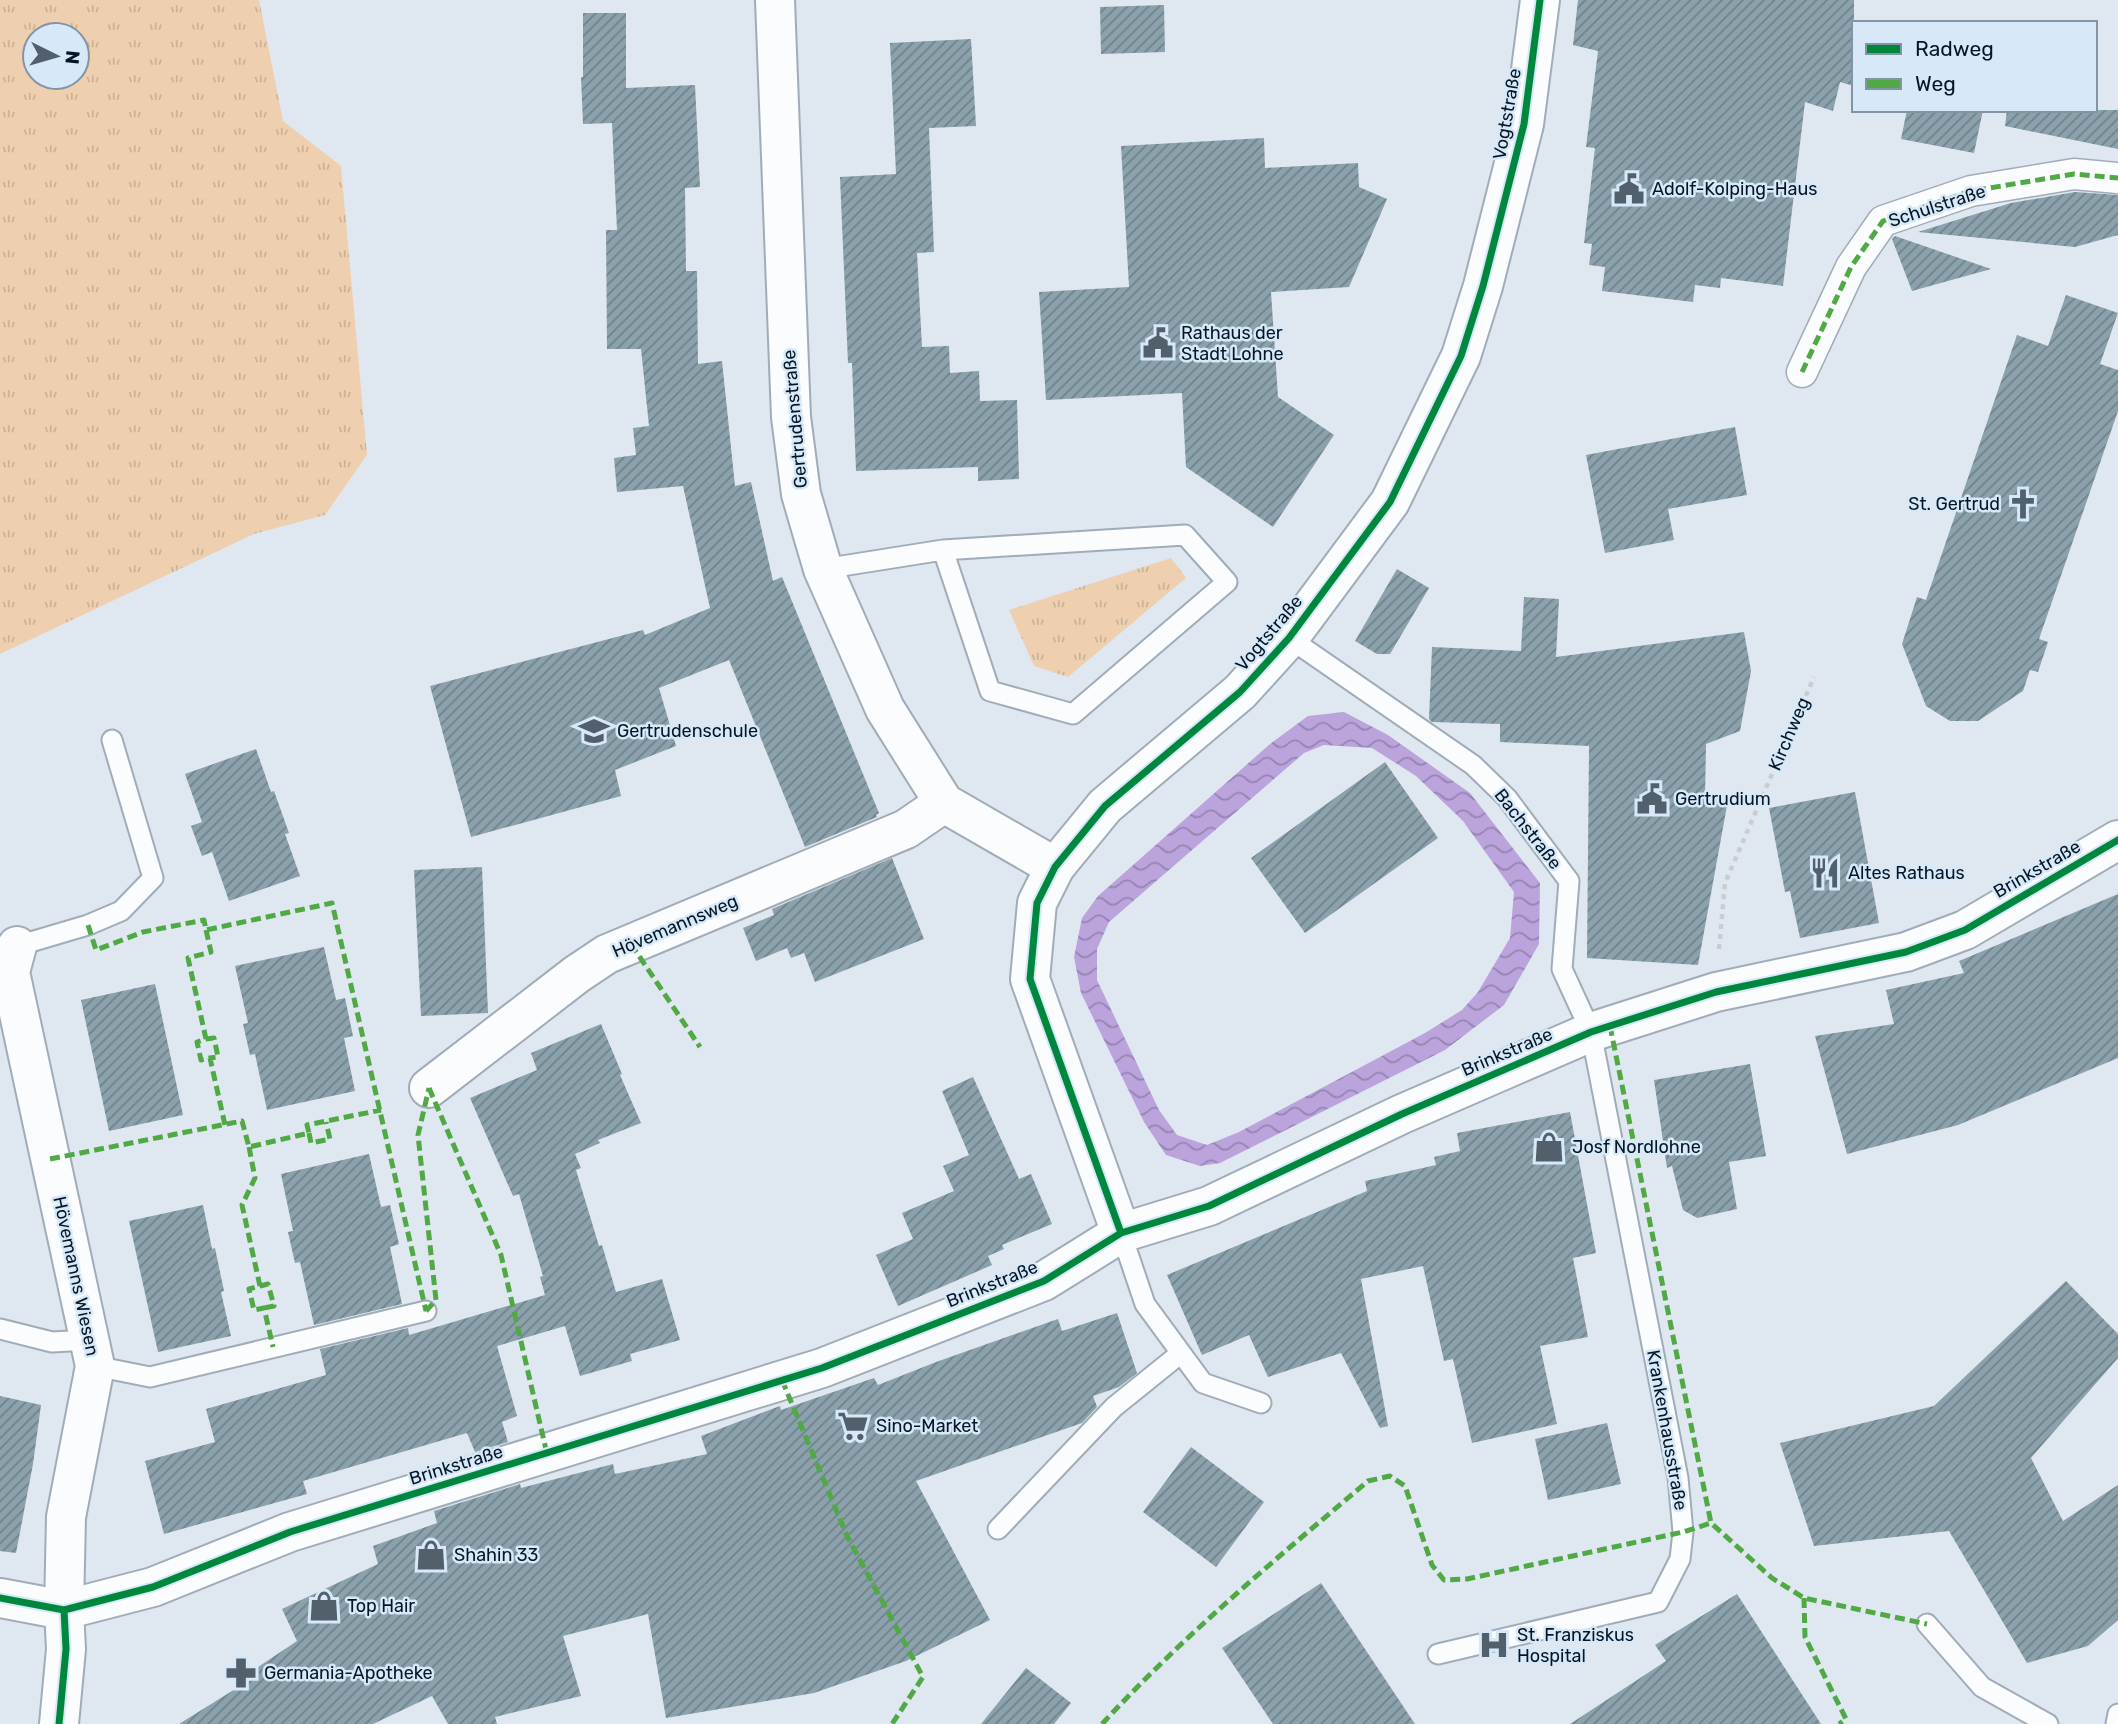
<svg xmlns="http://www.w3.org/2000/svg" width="2118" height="1724" viewBox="0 0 2118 1724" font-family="Rubik,sans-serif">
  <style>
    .grass { fill: url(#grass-tufts); fill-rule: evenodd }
    .water { fill: url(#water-waves); fill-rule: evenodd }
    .building { fill: url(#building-hatch) }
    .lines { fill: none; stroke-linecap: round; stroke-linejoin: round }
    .service-casing { stroke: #a0acb7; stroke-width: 23 }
    .pedestrian-casing { stroke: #a0acb7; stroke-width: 33 }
    .minor-casing { stroke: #a0acb7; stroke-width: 42 }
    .tertiary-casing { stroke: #a0acb7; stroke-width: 42 }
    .path { stroke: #cacdd0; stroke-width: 4.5; stroke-dasharray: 5 5; stroke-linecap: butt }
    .service { stroke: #fafcfd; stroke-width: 19 }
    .pedestrian { stroke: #fafcfd; stroke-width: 30 }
    .minor { stroke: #fafcfd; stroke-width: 38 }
    .tertiary { stroke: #fafcfd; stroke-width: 38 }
    .quiet { stroke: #50a944; stroke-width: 5; stroke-dasharray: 10 5; stroke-linecap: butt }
    .cycleway-casing { stroke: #d7e9f9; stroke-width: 11 }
    .cycleway { stroke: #00873e; stroke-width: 7 }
    .labels { text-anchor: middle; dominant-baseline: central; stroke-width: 5; stroke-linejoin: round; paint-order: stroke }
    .street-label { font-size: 18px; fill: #061625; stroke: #d7e9f9 }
    .poi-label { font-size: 18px; fill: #061625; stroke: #d7e9f9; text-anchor: start }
  </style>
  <defs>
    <pattern id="grass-tufts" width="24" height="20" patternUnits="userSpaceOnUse" patternTransform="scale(1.75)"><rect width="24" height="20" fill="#eed0b0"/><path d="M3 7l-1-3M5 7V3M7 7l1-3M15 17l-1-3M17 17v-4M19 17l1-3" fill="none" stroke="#cbb297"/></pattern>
    <pattern id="water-waves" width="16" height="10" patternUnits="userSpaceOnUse" patternTransform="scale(1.75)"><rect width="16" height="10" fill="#bba3dc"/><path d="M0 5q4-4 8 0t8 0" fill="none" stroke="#9684b2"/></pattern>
    <pattern id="building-hatch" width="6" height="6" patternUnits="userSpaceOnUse" patternTransform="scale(1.75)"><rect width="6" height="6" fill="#8ba1ab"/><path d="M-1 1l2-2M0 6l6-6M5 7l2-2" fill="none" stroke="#70828b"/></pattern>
  </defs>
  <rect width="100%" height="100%" fill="#dfe8f1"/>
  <path class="grass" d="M0 0H259L283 121 341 166 367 455 325 515 254 534 0 654ZM35 35H77V77H35Z
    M1171 558 1186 578 1068 677 1034 666 1009 610Z"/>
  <path class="water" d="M1344 712 1388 735 1470 793 1540 883 1539 944 1504 1005 1445 1050 1220 1163 1200 1166 1166 1155 1144 1122 1081 993 1074 957 1082 918 1098 896 1270 744 1308 716ZM1324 745 1372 748 1416 776 1463 821 1514 892 1510 938 1478 992 1462 1010 1425 1033 1239 1132 1207 1145 1177 1135 1159 1110 1097 980V949L1109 922 1304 753Z"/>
  <path class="building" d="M1578 0H1854V86L1840 82 1833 111 1805 102 1783 286 1721 278 1720 288 1695 285 1693 302 1602 291 1605 267 1589 265 1592 244 1584 243 1595 148 1586 147 1598 51 1573 45Z
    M1164 5 1165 52 1101 54 1100 7Z
    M583 13H626V88L695 85 700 187 685 188 686 271H697L698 364 722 361 735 486 751 482 773 581 782 577 879 813 876 815 877 817 805 847 729 660 659 688 676 746 615 770 621 796 471 837 430 686 643 630 645 635 710 608 683 486 617 492 614 458 636 455 633 428 649 426 641 349H607L606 230H617L612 123 583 124 581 77H583Z
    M971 39 976 126 929 128 934 252 917 253 922 347 949 346 950 373 979 371 980 401 1017 400 1019 479 978 481V467L856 471 852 363H848L840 177 896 174 890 43Z
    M1907 110H1983L1974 153 1901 139Z
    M2007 110H2118V149L2005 126Z
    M1264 138 1265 168 1358 163 1359 187 1387 199 1349 287 1271 292 1278 397 1334 435 1273 527 1186 467 1182 393 1046 400 1039 292 1129 287 1121 146Z
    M2075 192 2118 195V235L2075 247 1918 232 2011 203Z
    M1895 236 1991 269 1912 291 1892 239Z
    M2066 295 2118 313 2100 364 2118 370V411L2039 639 2048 642 2038 672 2030 670 2023 691 1978 721H1950L1926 706 1902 644 1917 597 1926 600 2017 335 2048 346Z
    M1735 427 1747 495 1668 509 1674 540 1605 553 1586 455Z
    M1397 569 1429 588 1390 654H1377L1355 641Z
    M1524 597 1559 599 1556 657 1744 632 1751 671 1740 731 1706 744 1705 798 1728 800 1698 965 1587 958 1589 746 1500 742V724L1432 722 1429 719 1432 647 1521 651Z
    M256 749 271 792 274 791 289 833 285 834 300 876 229 901 212 852 202 856 191 826 202 822 185 774Z
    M1385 762 1438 838 1305 933 1251 858Z
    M1855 792 1879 923 1800 938 1790 891 1785 892 1769 808Z
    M892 858 924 939 815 982 804 953 791 958 787 948 756 961 743 928 774 915 772 909Z
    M482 867 488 1013 421 1016 414 870Z
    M2118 894V1058L1958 1125 1847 1154 1815 1036 1894 1024 1886 990 1964 973 1959 961Z
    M324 947 336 1000 345 998 353 1036 344 1038 355 1091 267 1110 255 1054 250 1055 243 1024 248 1023 235 966Z
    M155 984 183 1115 109 1131 81 1000Z
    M601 1024 622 1074 620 1075 641 1123 598 1140 600 1143 575 1154 581 1168 576 1170 599 1246 602 1245 616 1292 662 1279 680 1340 630 1354 632 1361 580 1376 565 1326 497 1346 517 1416 502 1422 508 1442 475 1452 467 1433 303 1481 307 1494 164 1534 145 1461 215 1442 206 1409 326 1375 320 1349 408 1328 409 1335 545 1295 540 1277 543 1276 519 1194 513 1196 470 1098 537 1070 531 1053Z
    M1750 1064 1766 1156 1729 1162 1737 1209 1697 1218 1683 1210 1672 1166 1667 1168 1654 1080Z
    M973 1077 1019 1179 1031 1174 1052 1224 1002 1245 1004 1249 988 1256 992 1265 898 1306 876 1255 913 1239 902 1213 954 1191 943 1166 969 1155 942 1091Z
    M1570 1112 1596 1253 1573 1258 1588 1337 1540 1346 1557 1424 1472 1443 1453 1359 1444 1361 1423 1266 1361 1279 1388 1426 1380 1428 1341 1353 1268 1377 1249 1335 1202 1355 1167 1275 1367 1191 1365 1181 1436 1165 1434 1157 1460 1151 1457 1133Z
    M369 1154 381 1207 390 1205 399 1244 390 1247 402 1304 314 1325 300 1262 295 1263 288 1232 293 1231 281 1174Z
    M203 1205 212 1249 215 1248 224 1291 221 1292 231 1336 158 1352 129 1221Z
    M2066 1281 2118 1334V1358L2031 1458 2063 1521 2118 1485V1620L2088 1646 2027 1663 1949 1531 1814 1546 1780 1443 1934 1406Z
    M1117 1313 1137 1373 1119 1387 1093 1396 1097 1407 1082 1423 916 1481 990 1620 906 1661 814 1693 666 1718 648 1614 563 1636 581 1696 495 1717 497 1724H448L432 1696 373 1724H179L259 1674 255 1669 297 1641 282 1609 378 1564 373 1546 437 1523 434 1511 520 1484 521 1488 613 1464 615 1474 707 1454 701 1436 780 1406 781 1410 874 1378 878 1385 936 1362 1058 1319 1062 1331Z
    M0 1396 41 1405 33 1464 16 1553 0 1551Z
    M1607 1423 1621 1484 1548 1500 1535 1439Z
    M1191 1447 1264 1502 1216 1567 1143 1512Z
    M1321 1583 1415 1724H1273L1222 1648Z
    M1737 1594 1821 1724H1570L1666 1661 1655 1645Z
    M1026 1668 1071 1703 1054 1724H981Z"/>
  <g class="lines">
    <g class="service-casing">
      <path id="service" d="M823 569 943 550 1185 535 1227 582 1073 714 990 691 943 550
        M1289 638 1473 765 1507 798 1569 881 1562 969 1591 1032 1678 1478 1683 1532 1680 1559 1658 1602 1438 1654
        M17 946 88 925 121 911 153 878 112 740
        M1121 1233 1145 1304 1203 1383 1261 1403
        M0 1329 52 1342 89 1340
        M95 1366 150 1377 426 1311
        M998 1529 1114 1407 1181 1353
        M1927 1624 1982 1687 2048 1724
        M2116 1724 2118 1714"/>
    </g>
    <g class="pedestrian-casing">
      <path id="pedestrian" d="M1802 372 1851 267 1883 221 1971 191 2074 174 2118 178"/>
    </g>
    <g class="minor-casing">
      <path id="minor" d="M775 0 791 417 801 494 823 569 885 709 944 803 1055 867
        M17 946 10 972 95 1366 66 1517 64 1610
        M429 1088 577 974 607 954 906 829 944 803"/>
    </g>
    <g class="tertiary-casing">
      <path id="tertiary" d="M1121 1233 1030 979 1037 903 1055 867 1105 806 1240 692 1289 638 1390 502 1461 356 1483 286 1524 124 1540 0
        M0 1598 64 1610 153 1587 290 1532 822 1368 1044 1281 1121 1233 1209 1206 1402 1114 1591 1032 1716 992 1906 952 1965 930 2118 840
        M59 1724 66 1649 64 1610"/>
    </g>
    <path class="path" d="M1719 949 1725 883 1814 677"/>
    <use href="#service" class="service"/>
    <use href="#pedestrian" class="pedestrian"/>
    <use href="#minor" class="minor"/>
    <use href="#tertiary" class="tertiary"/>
    <path class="quiet" d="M1802 372 1851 267 1883 221 1971 191 2074 174 2118 178
      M88 925 96 950 143 932 204 920 206 930 332 903 426 1311
      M206 930 211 952 188 958 206 1039 197 1042 201 1060 210 1058 225 1125
      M631 944 700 1047
      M1610 1026 1711 1523 1772 1578 1804 1598 1927 1624
      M206 1039 214 1038 218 1057 210 1058
      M429 1088 501 1255 547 1454
      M309 1133 311 1143 330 1139 326 1122
      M249 1147 255 1178 242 1205 260 1286 249 1289 254 1310 264 1308 273 1347
      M50 1159 242 1121 249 1147 309 1133 307 1125 381 1110
      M260 1286 268 1284 274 1306 264 1308
      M426 1311 436 1300 418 1135 429 1088
      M782 1380 847 1536 923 1677 892 1724
      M1804 1598 1805 1637 1846 1719 1839 1724
      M1102 1724C1184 1635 1277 1558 1368 1481L1390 1476 1405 1486 1432 1565 1444 1580 1467 1579 1683 1532 1711 1523"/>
    <g class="cycleway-casing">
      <path id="cycleway" d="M1121 1233 1030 979 1037 903 1055 867 1105 806 1240 692 1289 638 1390 502 1461 356 1483 286 1524 124 1540 0
        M0 1598 64 1610 153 1587 290 1532 822 1368 1044 1281 1121 1233 1209 1206 1402 1114 1591 1032 1716 992 1906 952 1965 930 2118 840
        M59 1724 66 1649 64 1610"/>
    </g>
    <use href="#cycleway" class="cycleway"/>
  </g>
  <defs>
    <g id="civic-bare" transform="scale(2.415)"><path d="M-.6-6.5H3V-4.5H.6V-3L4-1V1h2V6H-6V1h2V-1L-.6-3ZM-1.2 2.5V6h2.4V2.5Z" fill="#52606c" stroke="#d7e9f9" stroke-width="2.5" paint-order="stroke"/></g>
    <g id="church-bare" transform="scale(2.415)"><path d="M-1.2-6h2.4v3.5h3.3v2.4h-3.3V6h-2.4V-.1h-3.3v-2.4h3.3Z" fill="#52606c" stroke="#d7e9f9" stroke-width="2.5" paint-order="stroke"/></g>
    <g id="school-bare" transform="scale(2.415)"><path d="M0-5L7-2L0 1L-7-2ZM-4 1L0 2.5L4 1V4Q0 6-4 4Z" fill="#52606c" stroke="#d7e9f9" stroke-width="2.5" paint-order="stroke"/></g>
    <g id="restaurant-bare" transform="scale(2.415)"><path d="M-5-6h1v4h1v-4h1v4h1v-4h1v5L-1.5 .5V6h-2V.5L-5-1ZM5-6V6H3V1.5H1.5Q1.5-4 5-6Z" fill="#52606c" stroke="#d7e9f9" stroke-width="2.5" paint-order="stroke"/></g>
    <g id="shop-bare" transform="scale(2.415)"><path d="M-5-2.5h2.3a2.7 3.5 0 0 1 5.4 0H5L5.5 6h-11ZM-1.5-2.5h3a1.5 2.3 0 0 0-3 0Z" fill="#52606c" stroke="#d7e9f9" stroke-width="2.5" paint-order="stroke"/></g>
    <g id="supermarket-bare" transform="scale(2.415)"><path d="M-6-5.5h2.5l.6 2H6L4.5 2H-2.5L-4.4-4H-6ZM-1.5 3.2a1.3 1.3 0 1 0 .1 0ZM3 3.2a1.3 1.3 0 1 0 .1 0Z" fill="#52606c" stroke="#d7e9f9" stroke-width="2.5" paint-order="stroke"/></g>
    <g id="hospital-bare" transform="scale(2.415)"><path d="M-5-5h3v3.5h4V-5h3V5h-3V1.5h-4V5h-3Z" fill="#52606c" stroke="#d7e9f9" stroke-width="2.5" paint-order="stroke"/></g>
    <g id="pharmacy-bare" transform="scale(2.415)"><path d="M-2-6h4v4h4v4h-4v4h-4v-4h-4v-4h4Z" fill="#52606c" stroke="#d7e9f9" stroke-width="2.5" paint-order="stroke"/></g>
  </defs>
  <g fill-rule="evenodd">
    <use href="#civic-bare" x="1629" y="189"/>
    <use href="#civic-bare" x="1158" y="343"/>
    <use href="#church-bare" x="2023" y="504"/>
    <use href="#school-bare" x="594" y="731"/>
    <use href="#civic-bare" x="1652" y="799"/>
    <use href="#restaurant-bare" x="1825" y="873"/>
    <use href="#shop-bare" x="1549" y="1147"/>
    <use href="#supermarket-bare" x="853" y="1426"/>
    <use href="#shop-bare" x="431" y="1555"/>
    <use href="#shop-bare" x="324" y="1606"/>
    <use href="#hospital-bare" x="1494" y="1645"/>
    <use href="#pharmacy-bare" x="241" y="1673"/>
  </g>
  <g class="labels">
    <g class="street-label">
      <text transform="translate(1507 114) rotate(-80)">Vogtstraße</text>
      <text transform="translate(1937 206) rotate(-18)">Schulstraße</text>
      <text transform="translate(795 419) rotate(-95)">Gertrudenstraße</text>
      <text transform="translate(1269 633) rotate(-50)">Vogtstraße</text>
      <text transform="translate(1789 734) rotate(-67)">Kirchweg</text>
      <text transform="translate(1528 829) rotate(52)">Bachstraße</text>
      <text transform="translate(2037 869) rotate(-30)">Brinkstraße</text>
      <text transform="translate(675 926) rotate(-23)">Hövemannsweg</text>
      <text transform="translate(1507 1052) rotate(-23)">Brinkstraße</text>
      <text transform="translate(76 1276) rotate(78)">Hövemanns Wiesen</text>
      <text transform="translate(992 1284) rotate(-22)">Brinkstraße</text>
      <text transform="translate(1667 1430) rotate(80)">Krankenhausstraße</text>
      <text transform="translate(456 1465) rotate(-17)">Brinkstraße</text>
    </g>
    <g class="poi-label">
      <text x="1652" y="189">Adolf-Kolping-Haus</text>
      <text x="1181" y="333">Rathaus der<tspan x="1181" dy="21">Stadt Lohne</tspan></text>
      <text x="2000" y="504" text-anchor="end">St. Gertrud</text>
      <text x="617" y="731">Gertrudenschule</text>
      <text x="1675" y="799">Gertrudium</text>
      <text x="1848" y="873">Altes Rathaus</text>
      <text x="1572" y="1147">Josf Nordlohne</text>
      <text x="876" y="1426">Sino-Market</text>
      <text x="454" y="1555">Shahin 33</text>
      <text x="347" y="1606">Top Hair</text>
      <text x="1517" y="1635">St. Franziskus<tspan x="1517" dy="21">Hospital</tspan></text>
      <text x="264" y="1673">Germania-Apotheke</text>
    </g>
  </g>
  <rect x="1852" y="21" width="245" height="91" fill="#d7e9f9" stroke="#8395a4" stroke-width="2"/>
  <rect x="1866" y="44" width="35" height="10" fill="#00873e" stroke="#8395a4" stroke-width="2"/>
  <text x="1915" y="56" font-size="21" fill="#061625">Radweg</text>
  <rect x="1866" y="79" width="35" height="10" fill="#50a944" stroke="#8395a4" stroke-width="2"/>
  <text x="1915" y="91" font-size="21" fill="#061625">Weg</text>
  <g transform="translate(56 56) rotate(95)"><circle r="33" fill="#d7e9f9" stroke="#8395a4" stroke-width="2"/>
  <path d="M0-5L12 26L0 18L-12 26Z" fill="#52606c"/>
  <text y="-10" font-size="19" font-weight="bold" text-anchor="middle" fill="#061625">N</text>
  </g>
</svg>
